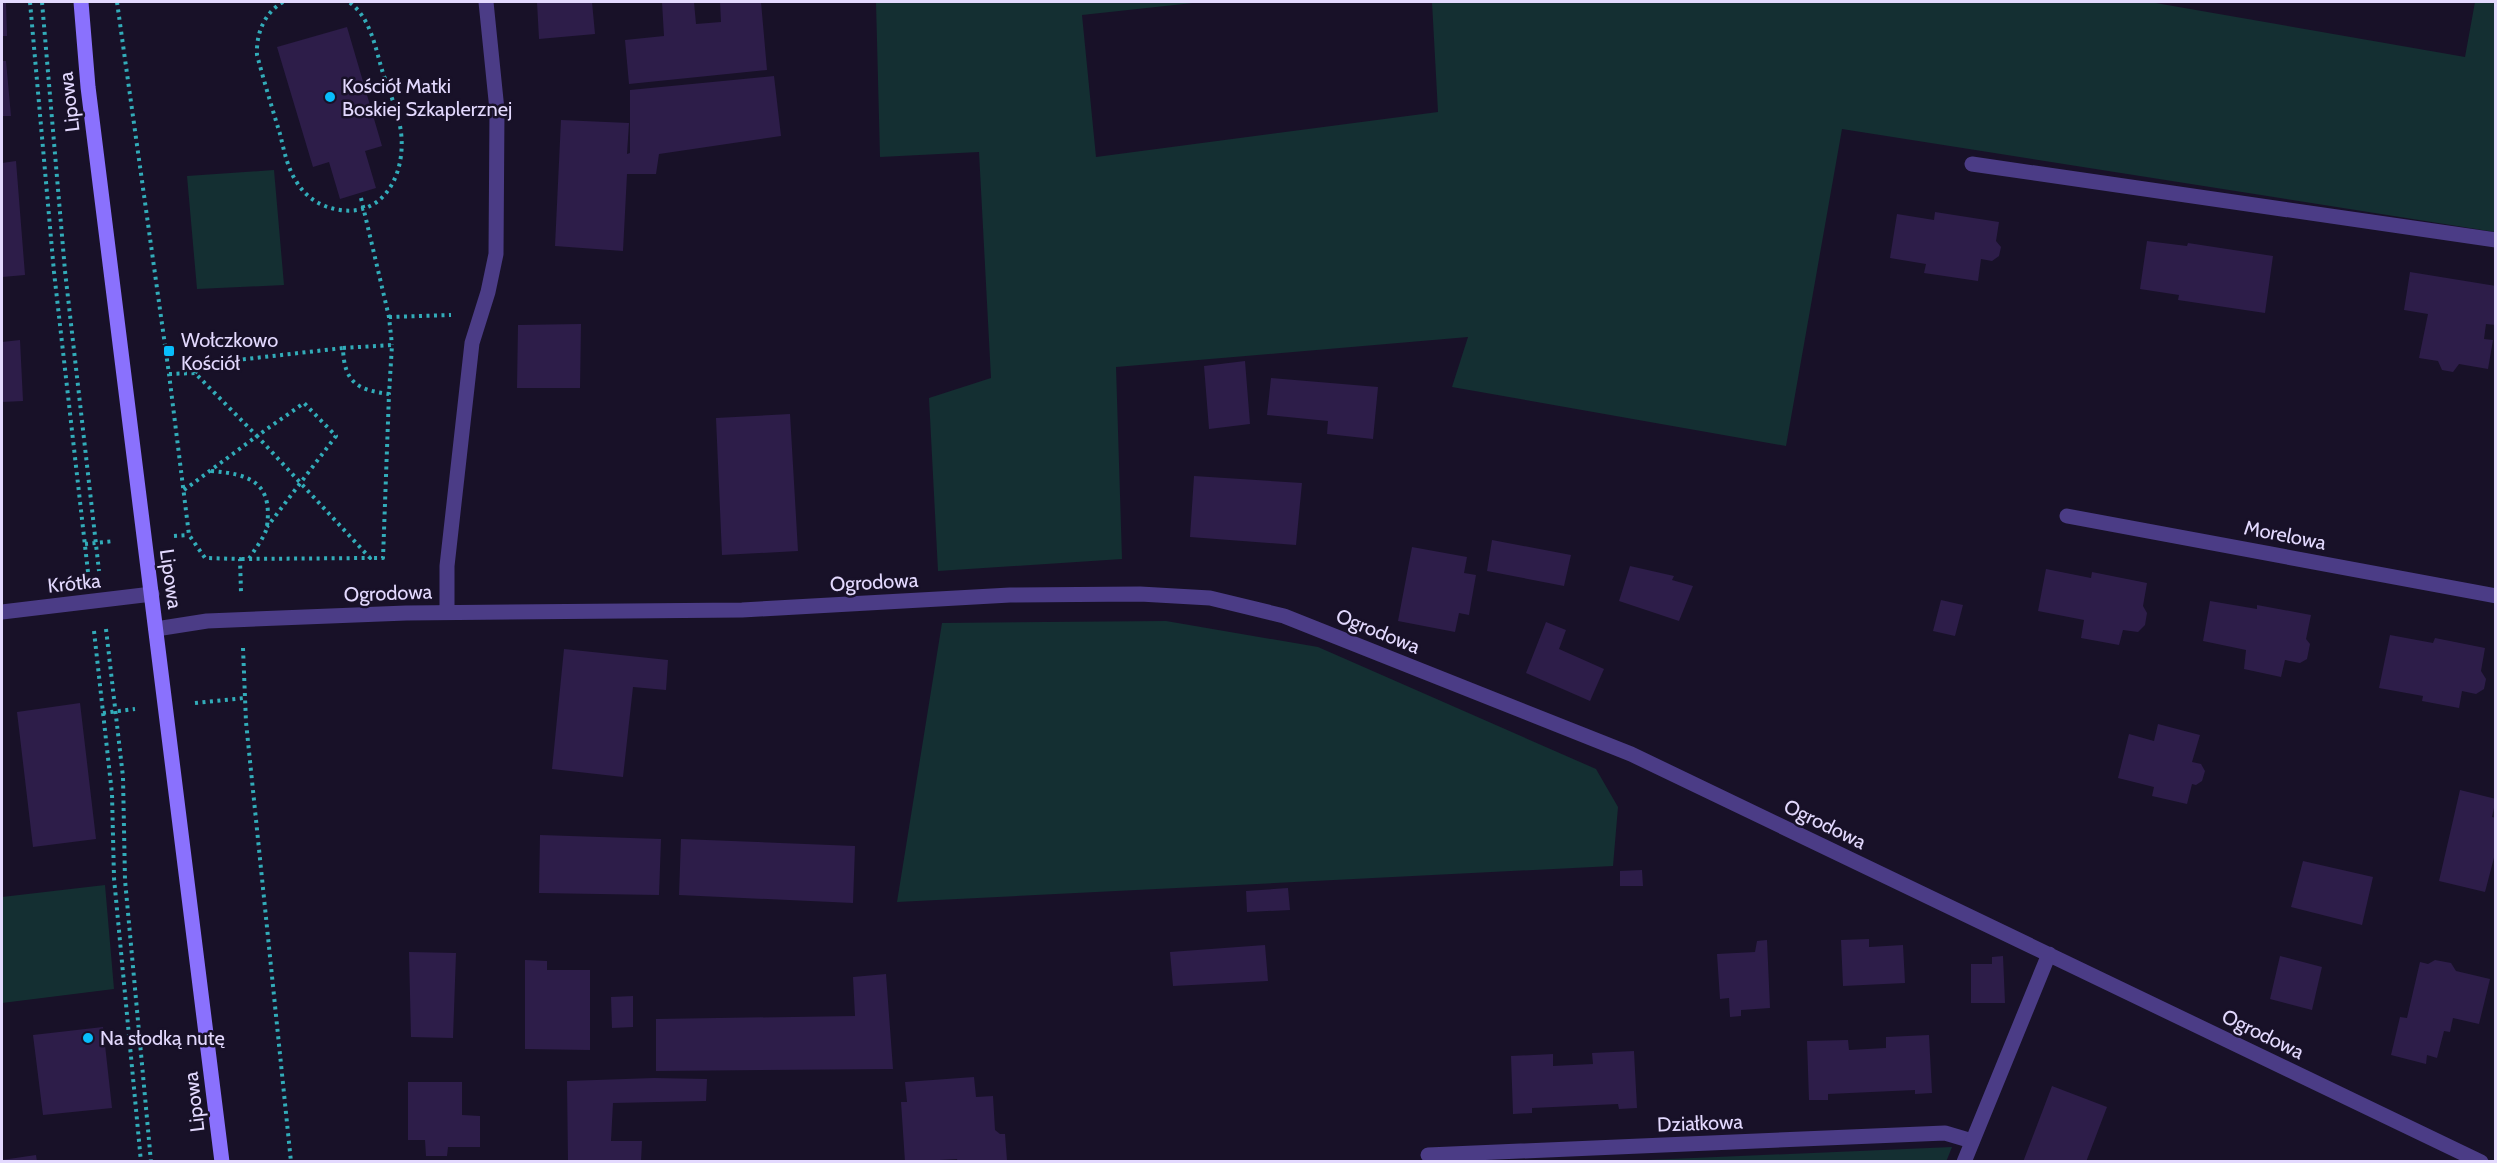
<svg xmlns="http://www.w3.org/2000/svg" width="2497" height="1163" viewBox="0 0 2497 1163" font-family="Cabin,sans-serif">
  <style>
    .green { fill: #142f32 }
    .building { fill: #2d1d49 }
    .lines { fill: none; stroke-linecap: round; stroke-linejoin: round }
    .path { stroke: #32acb9; stroke-width: 4; stroke-dasharray: 3 4.5; stroke-linecap: butt }
    .lane { stroke: #4b3c86; stroke-width: 15 }
    .street { stroke: #4b3c86; stroke-width: 15 }
    .secondary { stroke: #8a71fd; stroke-width: 15 }
    .poi-dot { fill: #08bdfb; stroke: #181128; stroke-width: 2 }
    .labels { text-anchor: middle; dominant-baseline: central; stroke-width: 5; stroke-linejoin: round; paint-order: stroke }
    .poi-label { font-size: 20px; fill: #e3d9fe; stroke: #181128; text-anchor: start }
    .street-label { font-size: 20px; fill: #e3d9fe; stroke: #181128 }
  </style>
  <rect width="100%" height="100%" fill="#181128"/>
  <path class="green" d="M876 2H1202L1082 15 1096 157 1438 112 1432 2H2150L2465 57 2475 2H2495V232L1842 129 1786 446 1452 387 1468 337 1116 367 1122 559 938 571 929 398 991 378 979 152 880 157Z
    M274 170 284 285 197 289 187 176Z
    M1166 621 1318 647 1596 769 1618 807 1613 866 897 902 942 623Z
    M105 885 114 989 2 1003V897Z
    M1952 1147 1946 1162 1624 1161Z"/>
  <path class="building" d="M2 2H6L7 36H2Z
    M537 2H592L595 34 539 39Z
    M662 2H694L696 24 721 22 720 2H761L767 70 629 84 625 40 664 36Z
    M347 27 382 146 365 151 376 188 340 199 329 162 313 167 277 47Z
    M2 61H6L11 116H2Z
    M774 76 781 136 659 154 656 174H627L623 251 555 246 561 120 629 123 627 154 630 153V90Z
    M16 161 25 275 2 277V163Z
    M1935 212 1999 222 1996 241 2001 247 1999 256 1992 261 1981 259 1978 281 1924 273 1926 264 1890 258 1897 214 1934 220Z
    M2147 241 2187 246 2188 243 2273 256 2265 313 2178 300 2179 295 2140 289Z
    M2410 272 2496 286V325L2486 324 2484 339 2493 340 2488 369 2459 364 2453 372 2442 370 2438 361 2419 358 2428 314 2404 310Z
    M581 324 580 388H517L518 325Z
    M20 340 23 401 2 402V342Z
    M1245 361 1250 424 1209 429 1204 366Z
    M1271 378 1378 387 1373 439 1327 434 1328 421 1267 415Z
    M790 414 798 551 722 555 716 418Z
    M1194 476 1302 483 1296 545 1190 537Z
    M1492 540 1571 555 1564 586 1487 571Z
    M1412 547 1467 557 1464 573 1476 575 1469 615 1459 613 1455 632 1398 621Z
    M1630 566 1674 576 1672 580 1693 586 1679 621 1619 601Z
    M2046 569 2091 578 2092 572 2147 583 2143 606 2147 613 2145 625 2138 632 2123 630 2119 645 2081 638 2084 620 2038 611Z
    M1941 600 1963 605 1955 636 1933 631Z
    M2210 601 2257 609V605L2311 615 2306 639 2310 644 2307 659 2300 663 2285 660 2281 677 2244 669 2246 650 2203 641Z
    M1546 622 1566 630 1559 649 1604 669 1590 701 1526 673Z
    M2390 635 2433 643 2435 638 2485 648 2481 671 2486 679 2484 689 2476 694 2462 691 2459 708 2422 701 2423 696 2379 688Z
    M564 649 668 660 666 690 633 687 623 777 552 769Z
    M80 703 96 839 33 847 17 712Z
    M2158 724 2200 735 2192 762 2201 764 2205 771 2202 781 2196 785 2192 784 2187 804 2152 796 2154 787 2118 778 2129 734 2154 741Z
    M2460 790 2496 799 2492 817 2496 818V850L2485 892 2439 881Z
    M540 835 661 839 659 895 539 893Z
    M681 839 855 846 853 903 679 895Z
    M2303 861 2373 877 2362 925 2291 907Z
    M1642 870 1643 886H1620V871Z
    M1288 888 1290 910 1247 912 1246 891Z
    M1869 939V947L1903 945 1905 983 1843 986 1841 940Z
    M1767 940 1770 1008 1741 1010V1016L1730 1017 1729 998 1720 999 1717 954 1755 952 1757 941Z
    M1265 945 1268 981 1173 986 1170 952Z
    M409 952 456 953 453 1038 411 1037Z
    M2003 956 2005 1003H1971V964H1992V957Z
    M2280 956 2322 967 2312 1010 2270 999Z
    M525 960 547 961V970H590V1050L525 1049Z
    M2435 960 2451 963 2456 971 2490 979 2479 1024 2453 1018 2450 1032 2444 1031 2437 1058 2427 1055 2426 1064 2391 1055 2400 1017 2407 1018 2420 962 2428 964Z
    M886 974 893 1069 656 1071V1019L855 1016 853 977Z
    M633 996V1027L612 1028 611 997Z
    M103 1027 112 1108 43 1115 33 1035Z
    M1929 1035 1932 1093 1915 1094V1090L1828 1094V1100H1809L1807 1041 1848 1040 1849 1050 1886 1048V1037Z
    M1634 1051 1637 1108 1619 1109 1618 1104 1532 1108V1113L1513 1114 1511 1056 1553 1054V1066L1593 1064 1592 1053Z
    M974 1077 976 1097 993 1096 995 1130 1000 1134H1005L1007 1161 958 1162 957 1159 905 1162 901 1102H907L905 1082Z
    M654 1078 707 1079 706 1101 613 1103 611 1141H642L641 1162H568L567 1081Z
    M408 1082H462V1115L480 1116V1147H448L447 1156H426L425 1140H408Z
    M2052 1086 2107 1107 2086 1162H2023Z
    M36 1155 37 1162H2V1160Z"/>
  <g class="lines">
    <path class="path" d="M30 2 54 272 88 572
      M42 2 65 271 99 571
      M117 2 169 374 189 535 205 558 240 559 241 592
      M283 2C264 13 256 34 257 55 264 81 272 108 280 134 284 150 287 167 296 181 306 198 321 207 340 210 388 217 408 167 400 126 396 107 388 88 382 70 375 46 370 17 349 2
      M361 198 389 317 392 345
      M389 317 451 315
      M343 348 392 345 389 394
      M195 373 202 364 343 348C344 383 358 390 389 394L383 558H370
      M169 374 195 373 257 436 304 403 336 436 267 527
      M211 471C248 474 273 481 267 526 266 536 254 550 249 559
      M184 490 257 436 370 558 240 559
      M174 536 189 535
      M85 544 114 541
      M106 629 123 777 125 880 151 1162
      M94 631 112 794 114 878 141 1162
      M243 648 246 722 291 1162
      M195 703 244 698
      M103 713 135 709"/>
    <path class="lane" d="M1972 164 2496 240
      M1428 1155 1945 1133 1972 1141"/>
    <path class="street" d="M2067 516 2496 596
      M2 612 152 594
      M447 612V566L472 343 488 292 496 254 497 110 486 2
      M156 629 207 621 406 613 742 610 1010 595 1140 594 1210 598 1284 616 1631 754 2481 1162
      M1964 1162 2049 954"/>
    <path class="secondary" d="M81 2 88 87 222 1162"/>
  </g>
  <g class="poi-dot">
    <circle cx="330" cy="97" r="6"/>
    <rect x="163" y="345" width="12" height="12" rx="3"/>
    <circle cx="88" cy="1038" r="6"/>
  </g>
  <g class="labels">
    <g class="poi-label">
      <text x="342" y="86">Kościół Matki<tspan x="342" dy="23">Boskiej Szkaplerznej</tspan></text>
      <text x="181" y="340">Wołczkowo<tspan x="181" dy="23">Kościół</tspan></text>
      <text x="100" y="1038">Na słodką nutę</text>
    </g>
    <g class="street-label">
      <text transform="translate(69 102) rotate(-97)">Lipowa</text>
      <text transform="translate(2285 535) rotate(11)">Morelowa</text>
      <text transform="translate(171 579) rotate(82)">Lipowa</text>
      <text transform="translate(874 582) rotate(-3)">Ogrodowa</text>
      <text transform="translate(74 583) rotate(-6)">Krótka</text>
      <text transform="translate(388 593) rotate(-2)">Ogrodowa</text>
      <text transform="translate(1378 631) rotate(22)">Ogrodowa</text>
      <text transform="translate(1825 824) rotate(26)">Ogrodowa</text>
      <text transform="translate(2263 1034) rotate(26)">Ogrodowa</text>
      <text transform="translate(194 1102) rotate(-97)">Lipowa</text>
      <text transform="translate(1700 1123) rotate(-2)">Działkowa</text>
    </g>
  </g>
  <rect width="2497" height="1163" fill="none" stroke="#e3d9fe" stroke-width="6"/>
</svg>
